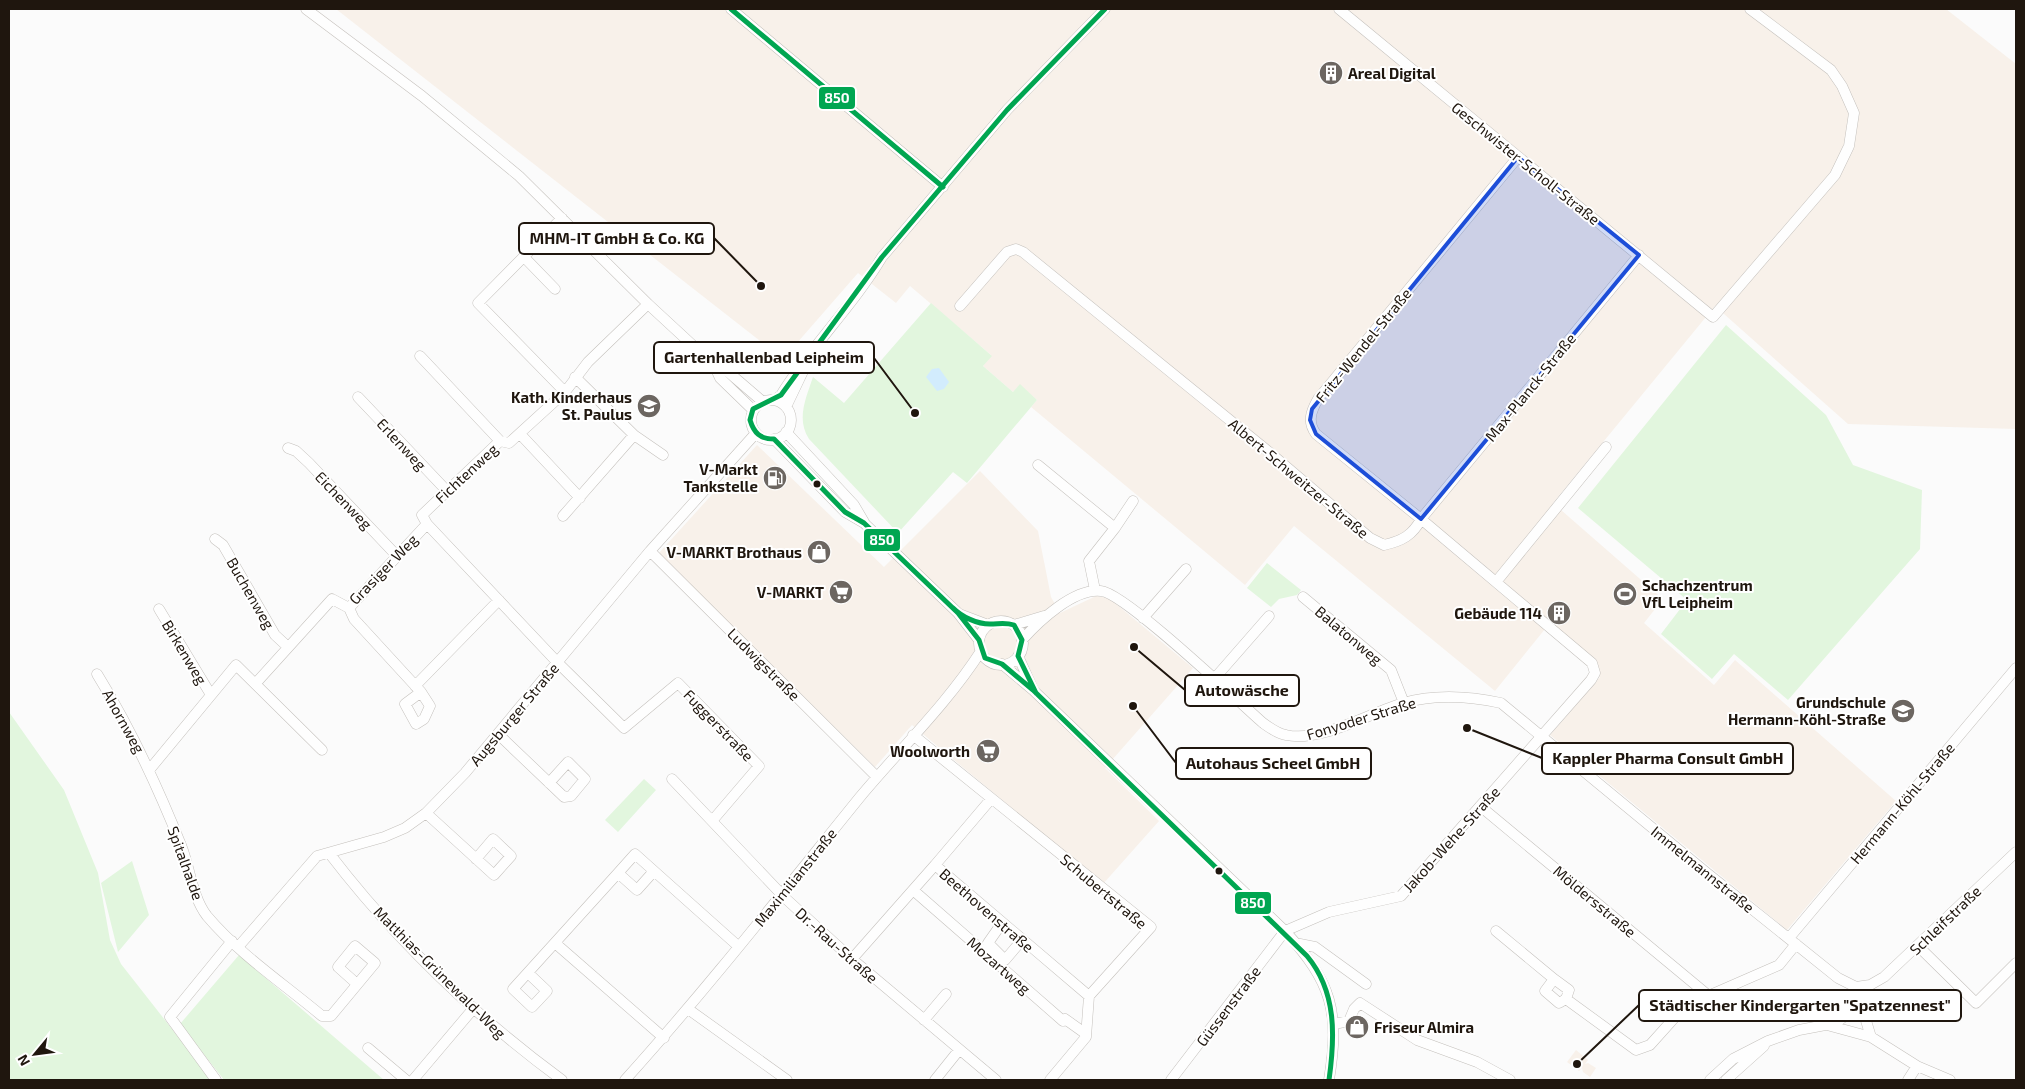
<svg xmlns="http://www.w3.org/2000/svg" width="2025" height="1089" viewBox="0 0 2025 1089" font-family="'Exo 2',sans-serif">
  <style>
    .built { fill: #f8f1ea }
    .green { fill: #e2f6de }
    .water { fill: #d2ecfd }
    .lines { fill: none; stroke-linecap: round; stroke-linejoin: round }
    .minor-casing { stroke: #c4c0bc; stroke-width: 11 }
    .minor { stroke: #fefefe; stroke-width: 10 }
    .bus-1-casing { stroke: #fff; stroke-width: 9 }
    .bus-1 { stroke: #00a651; stroke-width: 5 }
    .marked { fill: #1d4ed8; fill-opacity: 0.2; stroke: #1d4ed8; stroke-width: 4; stroke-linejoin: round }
    .bus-dot { fill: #1f160e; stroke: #fff; stroke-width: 2 }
    .labels { text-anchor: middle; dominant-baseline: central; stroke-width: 4; stroke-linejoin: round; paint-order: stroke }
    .poi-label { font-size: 15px; font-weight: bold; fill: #1f160e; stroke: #fff; text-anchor: end }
    .street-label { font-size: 15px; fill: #1f160e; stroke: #fff }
    .leader { fill: none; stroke: #1f160e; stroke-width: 2 }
    .callout-dot { fill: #1f160e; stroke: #fff; stroke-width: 2 }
    .callout { fill: #fff; stroke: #1f160e; stroke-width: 2 }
    .callout-label { font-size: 16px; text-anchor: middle; font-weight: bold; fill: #1f160e }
    .line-badge { stroke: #fff; stroke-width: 2 }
    .badge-label { font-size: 14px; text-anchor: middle; font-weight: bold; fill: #fff }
  </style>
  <rect width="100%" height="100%" fill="#fbfbfb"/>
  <path class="built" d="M336 9H1946L2016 64V429L1848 424 1715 306 1553 503 1663 599 1644 623 1714 685 1735 660 1896 801 1787 930 1550 735 1600 677 1545 629 1495 691 1294 526 1245 585 1031 407 1037 400 1020 385 1013 392 983 366 991 355 910 286 896 303 858 273 783 359Z
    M757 445 884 567 980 471 1038 531 1051 597 1060 613 1096 596 1109 598 1193 668 1105 768 1159 821 1103 884 912 725 875 767 658 554Z
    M1576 1050 1588 1060 1585 1064 1588 1063 1596 1068 1590 1077 1583 1072 1582 1068 1579 1071 1567 1062Z"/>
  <path class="green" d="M931 303 992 356 983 366 1013 392 1020 384 1037 400 967 483 953 472 898 533 809 439C796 419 806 398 813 377L844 403Z
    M1726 325 1826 415 1853 465 1922 490 1920 549 1788 700 1734 654 1712 679 1661 634 1687 600 1578 508Z
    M1267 563 1301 590 1297 595 1279 599 1271 607 1247 588Z
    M9 712 64 790 98 873 110 940 121 964 212 1080H9Z
    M644 779 656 790 618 832 605 820Z
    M132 861 149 915 118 952 101 883Z
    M239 955 384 1080H224L180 1024Z"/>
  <path class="water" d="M939 368 949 382 944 389 937 391 926 377 932 369Z"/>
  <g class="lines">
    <g class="minor-casing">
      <path id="minor" d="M306 9 422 96 519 176 648 304 714 365 727 371 762 401
        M731 9 943 187
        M1339 9 1713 317 1835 175 1849 146 1854 113 1842 86 1831 70 1750 9
        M1518 157 1318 399C1311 411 1307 422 1316 434L1421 519 1639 255
        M562 218 478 303 565 392
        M524 257 555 289
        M648 304 588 362 565 392 509 443 500 441 422 515 427 524 558 663 624 728 678 683 759 766 712 821
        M960 306 1007 252 1016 249 1023 252 1269 452 1370 538 1384 545C1402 541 1413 535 1421 519L1592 663 1595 673 1591 680 1401 896 1329 912 1285 931
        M420 356 500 441
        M714 365 720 378 753 410
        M575 377 634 435 663 455
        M358 397 446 490
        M775 400 781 395C811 346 853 306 882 257L1007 110 1105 9
        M751 420a20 20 0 1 1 40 0a20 20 0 1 1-40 0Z
        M786 407 807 363
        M786 432 854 505 864 522
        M521 435 580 498
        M774 439 845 512 864 523 958 613 979 640
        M288 448 296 451 309 463 397 556
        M1038 465 1115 528
        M563 516 634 435
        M215 539 223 545 275 635 288 647
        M650 551 877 777
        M1496 582 1606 447
        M1095 590 1089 561 1115 528 1133 501
        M1303 597 1391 670 1404 703
        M349 608 354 619 421 692 405 704 416 724 424 719 430 706 421 692
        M349 608 427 524
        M159 609 211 695
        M959 614 988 625
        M1143 618 1186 569
        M979 643a22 22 0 1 1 44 0a22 22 0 1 1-44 0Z
        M1014 625 1044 616
        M1022 640C1039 621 1074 588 1101 591 1125 593 1237 700 1263 723 1270 728 1278 734 1286 735 1320 743 1370 713 1403 703 1435 694 1469 696 1501 703L1707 873 1838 978 1856 987 1870 985 1884 977 2016 852
        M1018 656 1032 687
        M1002 664 1033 690 1285 931C1332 983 1340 1011 1329 1080
        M97 674C131 729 157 785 181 845 190 867 192 897 207 916 239 954 284 984 322 1016H331L375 963 355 946 338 967 357 984
        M1214 679 1269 616
        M256 683 332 599 349 608
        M415 686 499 600
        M498 734 564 797 571 796 585 779 568 762 549 783
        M913 735 1151 927 1089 996 1086 1037 1050 1080
        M150 769 236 665 322 750
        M672 779 785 898 852 959 996 1080
        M1480 806 1709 996
        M426 813 494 875 511 856 493 839 476 859
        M329 853C395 939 475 1016 562 1080
        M935 865 991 799
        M618 873 635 854 654 871
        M913 890 1063 1021 1065 1019 1086 1034
        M1002 923 988 943 1005 960 1022 940
        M1496 931 1554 979 1545 991 1559 1003 1566 999 1636 1050 1650 1045 1685 1006 1779 965 1796 944
        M1789 938 2016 668
        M555 943 664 1038
        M1295 943 1315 947 1366 984
        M1918 946 1976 1003 2016 963
        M238 947 317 856 384 837 405 828 426 813 465 773 650 551 756 433
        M852 959 935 865 1089 996
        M528 973 547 991 532 1007 513 989 618 873 637 890 654 871 738 946
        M1554 979 1569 990 1566 999
        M1856 988 1871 1037
        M688 1009 787 1080
        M924 1020 946 994
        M1334 1024 1349 1021 1354 1009 1360 1003 1417 1040 1477 1062 1510 1080
        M1827 1025 1871 1037 1917 1066 1950 1080
        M368 1048 406 1080
        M216 1080 170 1017 232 941
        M413 1080 473 1009
        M625 1080C707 989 783 892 860 797 900 749 947 704 981 651
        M935 1080 959 1050
        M1171 1080 1285 931
        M1710 1080 1733 1059 1768 1041 1799 1030 1836 1023 1846 1015 1856 987
        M1726 1080 1764 1046
        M1908 1080 1917 1066"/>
    </g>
    <use href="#minor" class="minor"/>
    <g class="bus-1-casing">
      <path id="bus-1" d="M731 9 943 187
        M1105 9 1007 110 882 257 781 395 753 409 750 420C754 433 760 439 774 439L845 512 864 523 958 613 979 640 985 658 1002 664 1033 690 1307 956C1337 992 1335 1037 1329 1080
        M953 608C962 617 977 624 990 624 999 624 1005 622 1014 625L1022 640 1018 656 1036 693"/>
    </g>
    <use href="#bus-1" class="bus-1"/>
  </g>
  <path class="marked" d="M1518 157 1639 255 1421 519 1316 434 1310 420 1312 409Z"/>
  <defs>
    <g id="building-disc" transform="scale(1.25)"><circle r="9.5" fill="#6c6661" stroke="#fff"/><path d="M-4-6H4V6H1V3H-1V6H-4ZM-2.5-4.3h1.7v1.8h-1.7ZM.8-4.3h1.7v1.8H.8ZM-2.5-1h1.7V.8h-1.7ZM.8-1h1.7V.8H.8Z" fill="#fff"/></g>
    <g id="school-disc" transform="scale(1.25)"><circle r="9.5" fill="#6c6661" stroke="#fff"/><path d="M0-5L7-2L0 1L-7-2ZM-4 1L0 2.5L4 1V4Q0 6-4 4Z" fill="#fff"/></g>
    <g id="fuel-disc" transform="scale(1.25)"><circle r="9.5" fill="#6c6661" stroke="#fff"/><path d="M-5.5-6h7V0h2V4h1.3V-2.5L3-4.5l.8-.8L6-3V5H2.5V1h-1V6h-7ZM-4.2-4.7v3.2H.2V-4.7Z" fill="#fff"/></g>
    <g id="shop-disc" transform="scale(1.25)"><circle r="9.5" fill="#6c6661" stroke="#fff"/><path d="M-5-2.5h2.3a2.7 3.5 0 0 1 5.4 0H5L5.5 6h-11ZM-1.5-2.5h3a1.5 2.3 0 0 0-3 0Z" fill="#fff"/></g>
    <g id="supermarket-disc" transform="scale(1.25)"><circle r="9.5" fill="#6c6661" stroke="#fff"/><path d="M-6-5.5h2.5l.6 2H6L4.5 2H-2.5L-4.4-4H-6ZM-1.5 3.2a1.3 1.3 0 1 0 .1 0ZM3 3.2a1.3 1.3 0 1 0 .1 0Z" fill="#fff"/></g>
    <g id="stadium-disc" transform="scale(1.25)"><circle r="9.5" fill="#6c6661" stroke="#fff"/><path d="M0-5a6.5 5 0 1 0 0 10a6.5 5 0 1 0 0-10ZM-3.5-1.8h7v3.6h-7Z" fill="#fff"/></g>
  </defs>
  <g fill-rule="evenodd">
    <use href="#building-disc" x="1331" y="73"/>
    <use href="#school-disc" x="649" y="406"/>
    <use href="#fuel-disc" x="775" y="478"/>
    <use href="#shop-disc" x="819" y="552"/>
    <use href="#supermarket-disc" x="841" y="592"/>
    <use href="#stadium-disc" x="1625" y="594"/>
    <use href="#building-disc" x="1559" y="613"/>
    <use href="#school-disc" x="1903" y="711"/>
    <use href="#supermarket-disc" x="988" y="751"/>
    <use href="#shop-disc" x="1357" y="1027"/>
  </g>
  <g class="bus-dot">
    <circle cx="817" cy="484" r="4.5"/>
    <circle cx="1219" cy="871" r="4.5"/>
  </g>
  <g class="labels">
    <g class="poi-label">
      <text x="1348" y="73" text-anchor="start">Areal Digital</text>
      <text x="632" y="397">Kath. Kinderhaus<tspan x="632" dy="17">St. Paulus</tspan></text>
      <text x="758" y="469">V-Markt<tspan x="758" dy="17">Tankstelle</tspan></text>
      <text x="802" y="552">V-MARKT Brothaus</text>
      <text x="1642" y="585" text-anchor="start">Schachzentrum<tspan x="1642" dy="17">VfL Leipheim</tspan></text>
      <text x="824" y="592">V-MARKT</text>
      <text x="1542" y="613">Gebäude 114</text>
      <text x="1886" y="702">Grundschule<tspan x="1886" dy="17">Hermann-Köhl-Straße</tspan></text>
      <text x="970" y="751">Woolworth</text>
      <text x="1374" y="1027" text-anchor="start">Friseur Almira</text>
    </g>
    <g class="street-label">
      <text transform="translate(1526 163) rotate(39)">Geschwister-Scholl-Straße</text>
      <text transform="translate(1363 345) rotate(-51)">Fritz-Wendel-Straße</text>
      <text transform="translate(1530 387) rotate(-51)">Max-Planck-Straße</text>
      <text transform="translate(402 444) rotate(47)">Erlenweg</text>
      <text transform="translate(466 473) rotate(-43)">Fichtenweg</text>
      <text transform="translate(1299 478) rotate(40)">Albert-Schweitzer-Straße</text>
      <text transform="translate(344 500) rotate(46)">Eichenweg</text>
      <text transform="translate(383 569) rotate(-46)">Grasiger Weg</text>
      <text transform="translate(251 593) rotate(60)">Buchenweg</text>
      <text transform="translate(1349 635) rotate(40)">Balatonweg</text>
      <text transform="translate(185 652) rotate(59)">Birkenweg</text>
      <text transform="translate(764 664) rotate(45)">Ludwigstraße</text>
      <text transform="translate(514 714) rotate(-50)">Augsburger Straße</text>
      <text transform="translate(1361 718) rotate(-17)">Fonyoder Straße</text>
      <text transform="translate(124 721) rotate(61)">Ahornweg</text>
      <text transform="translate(719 725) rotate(46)">Fuggerstraße</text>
      <text transform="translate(1902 803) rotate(-50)">Hermann-Köhl-Straße</text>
      <text transform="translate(1451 839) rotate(-48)">Jakob-Wehe-Straße</text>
      <text transform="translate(186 863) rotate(70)">Spitalhalde</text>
      <text transform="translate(1703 869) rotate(39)">Immelmannstraße</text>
      <text transform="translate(795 877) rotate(-51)">Maximilianstraße</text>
      <text transform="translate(1104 891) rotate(40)">Schubertstraße</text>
      <text transform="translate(1595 901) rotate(40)">Möldersstraße</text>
      <text transform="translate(987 910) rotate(41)">Beethovenstraße</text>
      <text transform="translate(1945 920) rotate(-44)">Schleifstraße</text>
      <text transform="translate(837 945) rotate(42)">Dr.-Rau-Straße</text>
      <text transform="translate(999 965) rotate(41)">Mozartweg</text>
      <text transform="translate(440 972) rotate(45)">Matthias-Grünewald-Weg</text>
      <text transform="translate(1228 1006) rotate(-53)">Güssenstraße</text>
    </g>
  </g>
  <path class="leader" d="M761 286L714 238M915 413L874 358M1134 647L1185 690M1467 728L1542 758M1133 706L1176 763M1577 1064L1639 1005"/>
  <g class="callout-dot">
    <circle cx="761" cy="286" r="5"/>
    <circle cx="915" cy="413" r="5"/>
    <circle cx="1134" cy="647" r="5"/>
    <circle cx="1467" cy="728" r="5"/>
    <circle cx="1133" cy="706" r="5"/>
    <circle cx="1577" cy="1064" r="5"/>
  </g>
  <g class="callout">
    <rect x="519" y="223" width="195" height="31" rx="5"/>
    <rect x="654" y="342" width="220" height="31" rx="5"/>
    <rect x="1185" y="675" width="114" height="31" rx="5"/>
    <rect x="1542" y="743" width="251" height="31" rx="5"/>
    <rect x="1176" y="748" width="195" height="31" rx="5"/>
    <rect x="1639" y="990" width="322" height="31" rx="5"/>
  </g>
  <g class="callout-label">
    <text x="617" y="244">MHM-IT GmbH &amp; Co. KG</text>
    <text x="764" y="363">Gartenhallenbad Leipheim</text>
    <text x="1242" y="696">Autowäsche</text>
    <text x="1668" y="764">Kappler Pharma Consult GmbH</text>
    <text x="1273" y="769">Autohaus Scheel GmbH</text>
    <text x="1800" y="1011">Städtischer Kindergarten "Spatzennest"</text>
  </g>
  <g class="line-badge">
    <rect x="818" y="86" width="38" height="24" rx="5" fill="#00a651"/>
    <rect x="863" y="528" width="38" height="24" rx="5" fill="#00a651"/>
    <rect x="1234" y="891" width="38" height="24" rx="5" fill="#00a651"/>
  </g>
  <g class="badge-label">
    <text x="837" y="103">850</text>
    <text x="882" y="545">850</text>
    <text x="1253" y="908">850</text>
  </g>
  <rect width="2025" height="1089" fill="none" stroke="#1f160e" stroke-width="20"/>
  <g transform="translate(35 1054) rotate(241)" stroke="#ffffff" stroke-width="4" paint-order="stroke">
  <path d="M0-4L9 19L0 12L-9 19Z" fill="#1f160e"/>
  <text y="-8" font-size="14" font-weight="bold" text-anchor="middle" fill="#1f160e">N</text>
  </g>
</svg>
